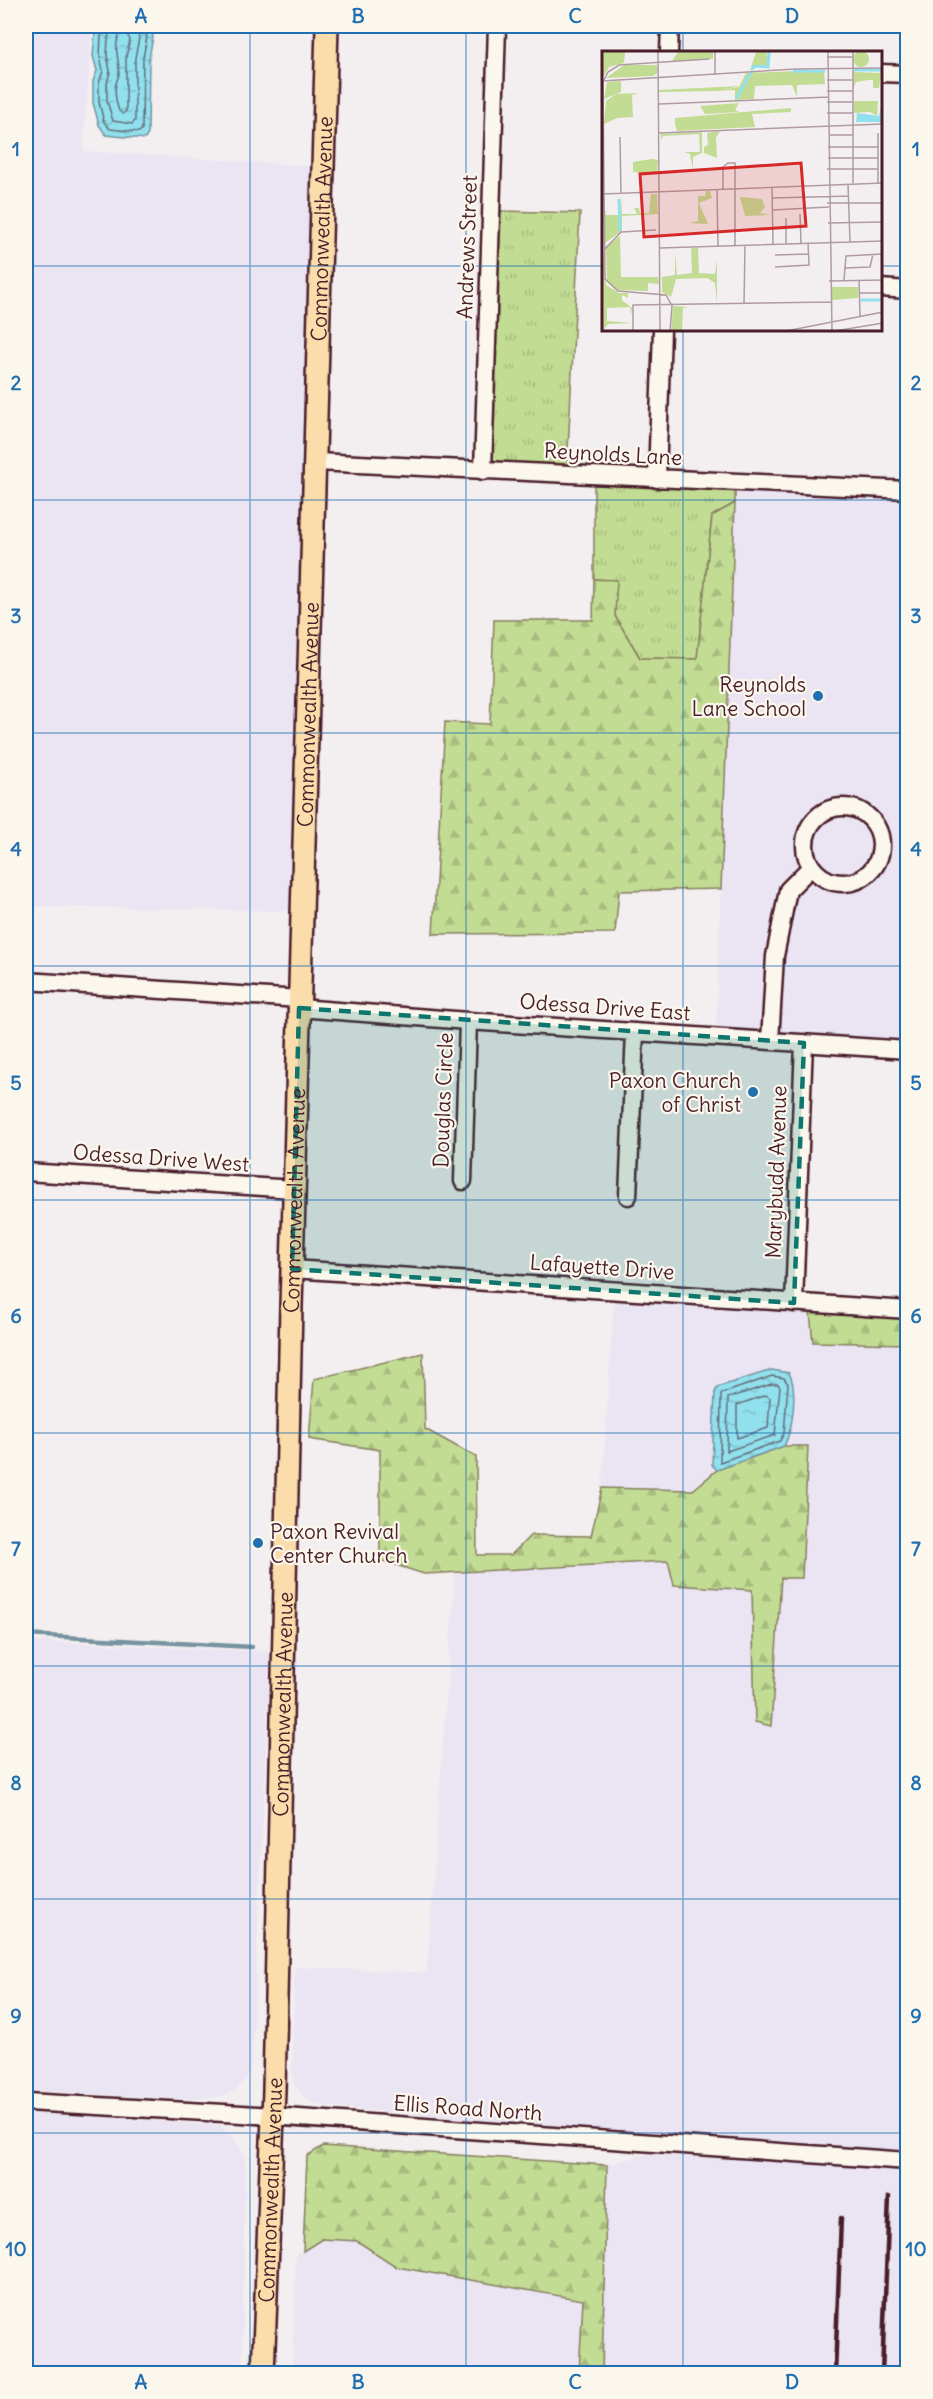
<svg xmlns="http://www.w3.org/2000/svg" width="933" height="2399" viewBox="0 0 933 2399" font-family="Delius,sans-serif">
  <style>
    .built { fill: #eae4f3 }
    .grass { fill: url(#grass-tufts); stroke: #867e5f; stroke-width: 1.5 }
    .forest { fill: url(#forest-firs); stroke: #867e5f; stroke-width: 1.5 }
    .water { fill: url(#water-ripples); stroke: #7593a0; stroke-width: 1.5 }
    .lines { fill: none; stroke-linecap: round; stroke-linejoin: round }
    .shore { stroke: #666c79; stroke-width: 1.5 }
    .stream { stroke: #7593a0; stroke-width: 4.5 }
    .minor-casing { stroke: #4a1f2b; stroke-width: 21 }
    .major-casing { stroke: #4a1f2b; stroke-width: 26 }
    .minor { stroke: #fbf7ec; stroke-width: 16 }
    .major { stroke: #fbddab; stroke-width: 21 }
    .rail { stroke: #4a1f2b; stroke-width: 4.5 }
    .marked { fill: #0f766e; fill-opacity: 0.2; stroke: #0f766e; stroke-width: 4.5; stroke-dasharray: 12 8; stroke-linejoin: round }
    .grid { fill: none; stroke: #1f6fb2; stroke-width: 1.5; stroke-opacity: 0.55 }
    .poi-dot { fill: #1f6fb2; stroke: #fbf7ec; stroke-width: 2 }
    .labels { text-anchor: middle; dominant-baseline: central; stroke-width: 4.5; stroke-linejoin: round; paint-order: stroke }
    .street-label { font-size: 21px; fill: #4a1f2b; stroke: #fbf7ec }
    .poi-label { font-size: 21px; fill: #4a1f2b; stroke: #fbf7ec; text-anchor: end }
    .inset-river { fill: none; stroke: #91e0ee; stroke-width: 3 }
    .inset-road { fill: none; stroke: #af9ba1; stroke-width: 1.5 }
    .view { fill: #d62828; fill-opacity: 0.15; stroke: #d62828; stroke-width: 3 }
    .inset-edge { fill: none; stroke: #4a1f2b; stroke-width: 3 }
    .neatline { fill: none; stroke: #1f6fb2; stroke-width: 2 }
    .grid-label { font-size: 20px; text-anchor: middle; font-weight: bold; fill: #1f6fb2 }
  </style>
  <defs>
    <pattern id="grass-tufts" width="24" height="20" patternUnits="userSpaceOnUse" patternTransform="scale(1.5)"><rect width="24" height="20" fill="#c2dc93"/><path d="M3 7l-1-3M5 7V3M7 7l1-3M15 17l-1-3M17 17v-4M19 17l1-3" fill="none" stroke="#a8bc7f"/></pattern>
    <pattern id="forest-firs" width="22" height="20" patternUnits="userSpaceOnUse" patternTransform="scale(1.5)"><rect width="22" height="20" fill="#c2dc93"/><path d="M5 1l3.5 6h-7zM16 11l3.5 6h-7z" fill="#a8bc7f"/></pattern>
    <pattern id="water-ripples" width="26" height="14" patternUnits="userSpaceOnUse" patternTransform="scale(1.5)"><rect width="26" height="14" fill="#91e0ee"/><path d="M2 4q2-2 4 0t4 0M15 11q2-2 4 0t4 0" fill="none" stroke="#7fc0cc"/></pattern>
  </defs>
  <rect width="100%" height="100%" fill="#f3eeef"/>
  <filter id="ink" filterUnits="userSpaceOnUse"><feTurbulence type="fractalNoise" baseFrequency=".0167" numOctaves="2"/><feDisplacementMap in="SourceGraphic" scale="12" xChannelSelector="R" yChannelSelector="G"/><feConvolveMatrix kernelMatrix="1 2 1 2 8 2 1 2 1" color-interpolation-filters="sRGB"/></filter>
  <g filter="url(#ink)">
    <path class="built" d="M26 26H92L83 151 311 166 289 911 26 906Z
      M735 489 907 498V1045L716 1032Z
      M614 1299 810 1312 813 1342 907 1344V2152L662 2138 587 2129 321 2106 306 2099 296 2088 292 2072 295 1967 427 1973 455 1573 668 1561 688 1587 752 1590 755 1722 771 1726 782 1577H802L808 1446H784L790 1435 715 1392 712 1465 717 1470 693 1490 602 1488Z
      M26 1641 270 1652 252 2061 248 2076 235 2091 221 2096 194 2099 26 2091Z
      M26 2111 220 2126 234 2138 244 2154 245 2162 242 2373H26Z
      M648 2154 907 2170V2373L602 2374 607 2165Z
      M322 2239 357 2241 397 2267 583 2300 579 2373 292 2374 296 2254Z"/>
    <path class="grass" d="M499 211 580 213 567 470 499 466 493 459 490 450Z
      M594 485 735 489V503L712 516 697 659 640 658 615 616 616 581 594 579Z"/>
    <path class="forest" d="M735 503 721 889 619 891 615 933 433 934 445 722 490 724 494 620H593L594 579 617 580 615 616 640 658 697 659 712 516Z
      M810 1312 907 1317V1344L813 1342Z
      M423 1353 425 1429 476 1457 477 1555H511L531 1535 591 1536 602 1488 693 1490 717 1470 784 1446H808L802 1578H781L771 1726 755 1722 752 1590 674 1585 668 1561 424 1574 380 1560V1450L309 1439 314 1379Z
      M323 2146 607 2165 602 2373H579L583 2300 397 2267 357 2241 322 2239 303 2251 307 2156Z"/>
    <path class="water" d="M101 26H144L151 29 153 37 149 58 148 134 145 139 106 135 99 125 93 103V81L97 71 93 56 95 31Z
      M772 1370 789 1373C798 1389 793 1429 784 1446L717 1470 712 1465 715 1392 718 1387Z"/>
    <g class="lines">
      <path class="shore" d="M105 26 101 35 100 56 103 71 99 83V102L104 122 110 129 139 132 142 129 143 58 147 37 143 26
        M112 26 108 38 107 55 110 71 107 84V101L113 121 132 124 135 121V58L139 38 135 26
        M124 29 130 40 126 57V111L123 114 119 111C116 102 114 92 116 83 118 78 120 74 119 69 118 55 112 40 124 29Z
        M772 1376 784 1378 788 1384 784 1433 780 1441 720 1462 721 1394Z
        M772 1384H778L780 1387 775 1435 727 1451 728 1398Z
        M766 1395 770 1398 768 1428 737 1438V1405Z"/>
      <path class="stream" d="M26 1635 252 1647"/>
      <g class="minor-casing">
        <path id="minor" d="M669 52 670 26
          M880 73 908 74
          M880 288 908 290
          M316 462 908 490
          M483 471 497 26
          M657 479 662 330
          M805 845a38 38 0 1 1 76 0a38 38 0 1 1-76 0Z
          M26 981 299 999
          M299 1008 468 1021 908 1050
          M770 1041 775 956 788 890 811 867
          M26 1172 294 1189
          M463 1181 468 1021
          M628 1196 635 1032
          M292 1269 908 1310
          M794 1303 804 1043
          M26 2102 242 2114 908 2161"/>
      </g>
      <g class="major-casing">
        <g id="major">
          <path id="s1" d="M263 2374 274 2090 291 1306 327 26"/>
        </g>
      </g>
      <use href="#minor" class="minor"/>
      <use href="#major" class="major"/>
      <path class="rail" d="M835 2374 841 2218
        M882 2374 889 2197"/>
    </g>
  </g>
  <path class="marked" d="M299 1008 804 1043 794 1303 292 1269Z"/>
  <path class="grid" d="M250 26V2374M466 26V2374M683 26V52M26 266H603M880 266H908M683 330V2374M26 500H908M26 733H908M26 966H908M26 1200H908M26 1433H908M26 1666H908M26 1899H908M26 2133H908"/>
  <g class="poi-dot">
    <circle cx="818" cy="696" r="6"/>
    <circle cx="753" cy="1092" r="6"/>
    <circle cx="258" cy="1543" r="6"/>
  </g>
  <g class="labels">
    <g class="street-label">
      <text stroke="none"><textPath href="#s1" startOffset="2146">Commonwealth Avenue</textPath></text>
      <text transform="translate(467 247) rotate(-88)">Andrews Street</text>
      <text transform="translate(613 454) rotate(3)">Reynolds Lane</text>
      <text stroke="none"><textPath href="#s1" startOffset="1660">Commonwealth Avenue</textPath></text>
      <text transform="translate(605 1007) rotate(4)">Odessa Drive East</text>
      <text transform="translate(443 1100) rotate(-88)">Douglas Circle</text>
      <text transform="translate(161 1158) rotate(4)">Odessa Drive West</text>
      <text transform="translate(776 1172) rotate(-88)">Marybudd Avenue</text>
      <text stroke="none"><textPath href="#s1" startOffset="1174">Commonwealth Avenue</textPath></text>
      <text transform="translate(602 1267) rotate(4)">Lafayette Drive</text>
      <text stroke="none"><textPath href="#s1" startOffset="670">Commonwealth Avenue</textPath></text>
      <text transform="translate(468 2108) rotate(4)">Ellis Road North</text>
      <text stroke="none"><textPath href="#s1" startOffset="184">Commonwealth Avenue</textPath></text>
    </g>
    <g class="poi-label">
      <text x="806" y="684">Reynolds<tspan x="806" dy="24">Lane School</tspan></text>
      <text x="741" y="1080">Paxon Church<tspan x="741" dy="24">of Christ</tspan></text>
      <text x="270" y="1531" text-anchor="start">Paxon Revival<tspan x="270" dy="24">Center Church</tspan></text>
    </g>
  </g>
  <g transform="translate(602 51)">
    <rect width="280" height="280" fill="#f3eeef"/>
    <path d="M154 1H165V15L149 16ZM138 35 115 40 57 41V39ZM230 236H256V247L230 249Z" fill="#c2dc93"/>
    <path d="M251 8a8 8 0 1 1 16 0a8 8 0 1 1-16 0ZM0 1H23L22 12 7 16 0 28ZM76 1H111V8L70 10ZM22 14H55V22L51 25 4 27ZM222 19 223 33 195 34V46L190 34 153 35 152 48 133 49V39L112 40 137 36 144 22ZM252 21 279 22 277 37H271V29H266L254 31 251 38ZM19 30V41L2 48 5 31ZM37 42 30 44 31 66 15 67 2 73 4 50 14 43ZM252 50H276L275 65 268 61 252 62ZM137 52 133 59 137 61 103 63 98 55ZM189 57V61L150 63 153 76 75 80 73 73V67ZM118 80 114 87 115 107 102 102V96L106 94 105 82ZM100 81V102L91 106V119L88 103 82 101H98L97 83 61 85 59 89V83ZM50 108 56 109 55 123 31 121V111ZM104 140H108L110 147 97 152 106 173 87 172 96 170V145H103ZM49 143H55L56 163 20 165V180L3 192 2 153 4 164H18L19 145 20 163H35L32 157H37L38 162H47ZM138 146 160 148 163 156 158 162 169 164 143 165ZM18 185 19 226H56L57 233 46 232V240L15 239 5 231 4 195ZM0 189 4 234 17 242H26V247L20 244V249L30 257 29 264 28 256 5 257V270L30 272 6 273 1 280ZM89 197H96L97 222 113 223 115 209V252L113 232 105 227 74 228 69 246 60 241V226L73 224V201L75 224 90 222ZM71 255 86 256 81 257 80 280H69Z" fill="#c2dc93"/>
    <path d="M280 51V71H254L255 62 277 65Z" fill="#91e0ee"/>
    <path class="inset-river" d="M149 19 153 15 166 16 167 1M252 19H281M191 20H223M134 48 149 21M17 148 18 180M259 249H281"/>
    <path class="inset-road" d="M56 1 58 280M113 1V24M226 1 230 280M251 1V132M225 6H251M225 29H251M0 30 194 18 281 17M225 40H251M225 51H251M57 53 227 46M225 62H251M57 82 281 73M276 82V132M228 84H251M18 86 19 142M226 96H276M226 107H276M225 118H276M246 133 248 191M170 136 171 193M115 138 116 196M121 138V116L126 112H133V137M0 143 281 132M170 147 247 145M225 152H281M170 159 227 156M198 163 199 192M184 167V193M226 172 281 171M133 195V137M58 197 281 190M3 198 19 181 54 179M173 204 207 203M173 216 207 214 206 192M242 217 268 216 271 203M242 229 244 205 281 203M257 229 258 265M227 230 281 229M257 242H281M142 253 143 195M31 280V254L230 251M68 280 70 255 64 244 16 240 3 228 1 31 6 21 17 14 107 8M184 280 281 261M233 280 281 272"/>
    <path class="view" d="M199 112 204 175 42 186 38 123Z"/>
    <rect width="280" height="280" class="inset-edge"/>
  </g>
  <rect width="933" height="2399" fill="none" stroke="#fbf7ec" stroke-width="66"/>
  <rect x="33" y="33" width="867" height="2333" class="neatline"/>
  <g class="grid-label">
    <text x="141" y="23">A</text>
    <text x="358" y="23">B</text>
    <text x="575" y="23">C</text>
    <text x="792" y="23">D</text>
    <text x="16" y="156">1</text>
    <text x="916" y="156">1</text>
    <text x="16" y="390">2</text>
    <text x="916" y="390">2</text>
    <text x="16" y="623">3</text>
    <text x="916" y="623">3</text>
    <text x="16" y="856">4</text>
    <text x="916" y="856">4</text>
    <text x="16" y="1090">5</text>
    <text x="916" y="1090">5</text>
    <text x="16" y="1323">6</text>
    <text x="916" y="1323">6</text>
    <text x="16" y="1556">7</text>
    <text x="916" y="1556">7</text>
    <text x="16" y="1790">8</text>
    <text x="916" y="1790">8</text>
    <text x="16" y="2023">9</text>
    <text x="916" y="2023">9</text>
    <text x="16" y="2256">10</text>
    <text x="916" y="2256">10</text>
    <text x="141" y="2389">A</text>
    <text x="358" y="2389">B</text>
    <text x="575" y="2389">C</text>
    <text x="792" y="2389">D</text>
  </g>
</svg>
